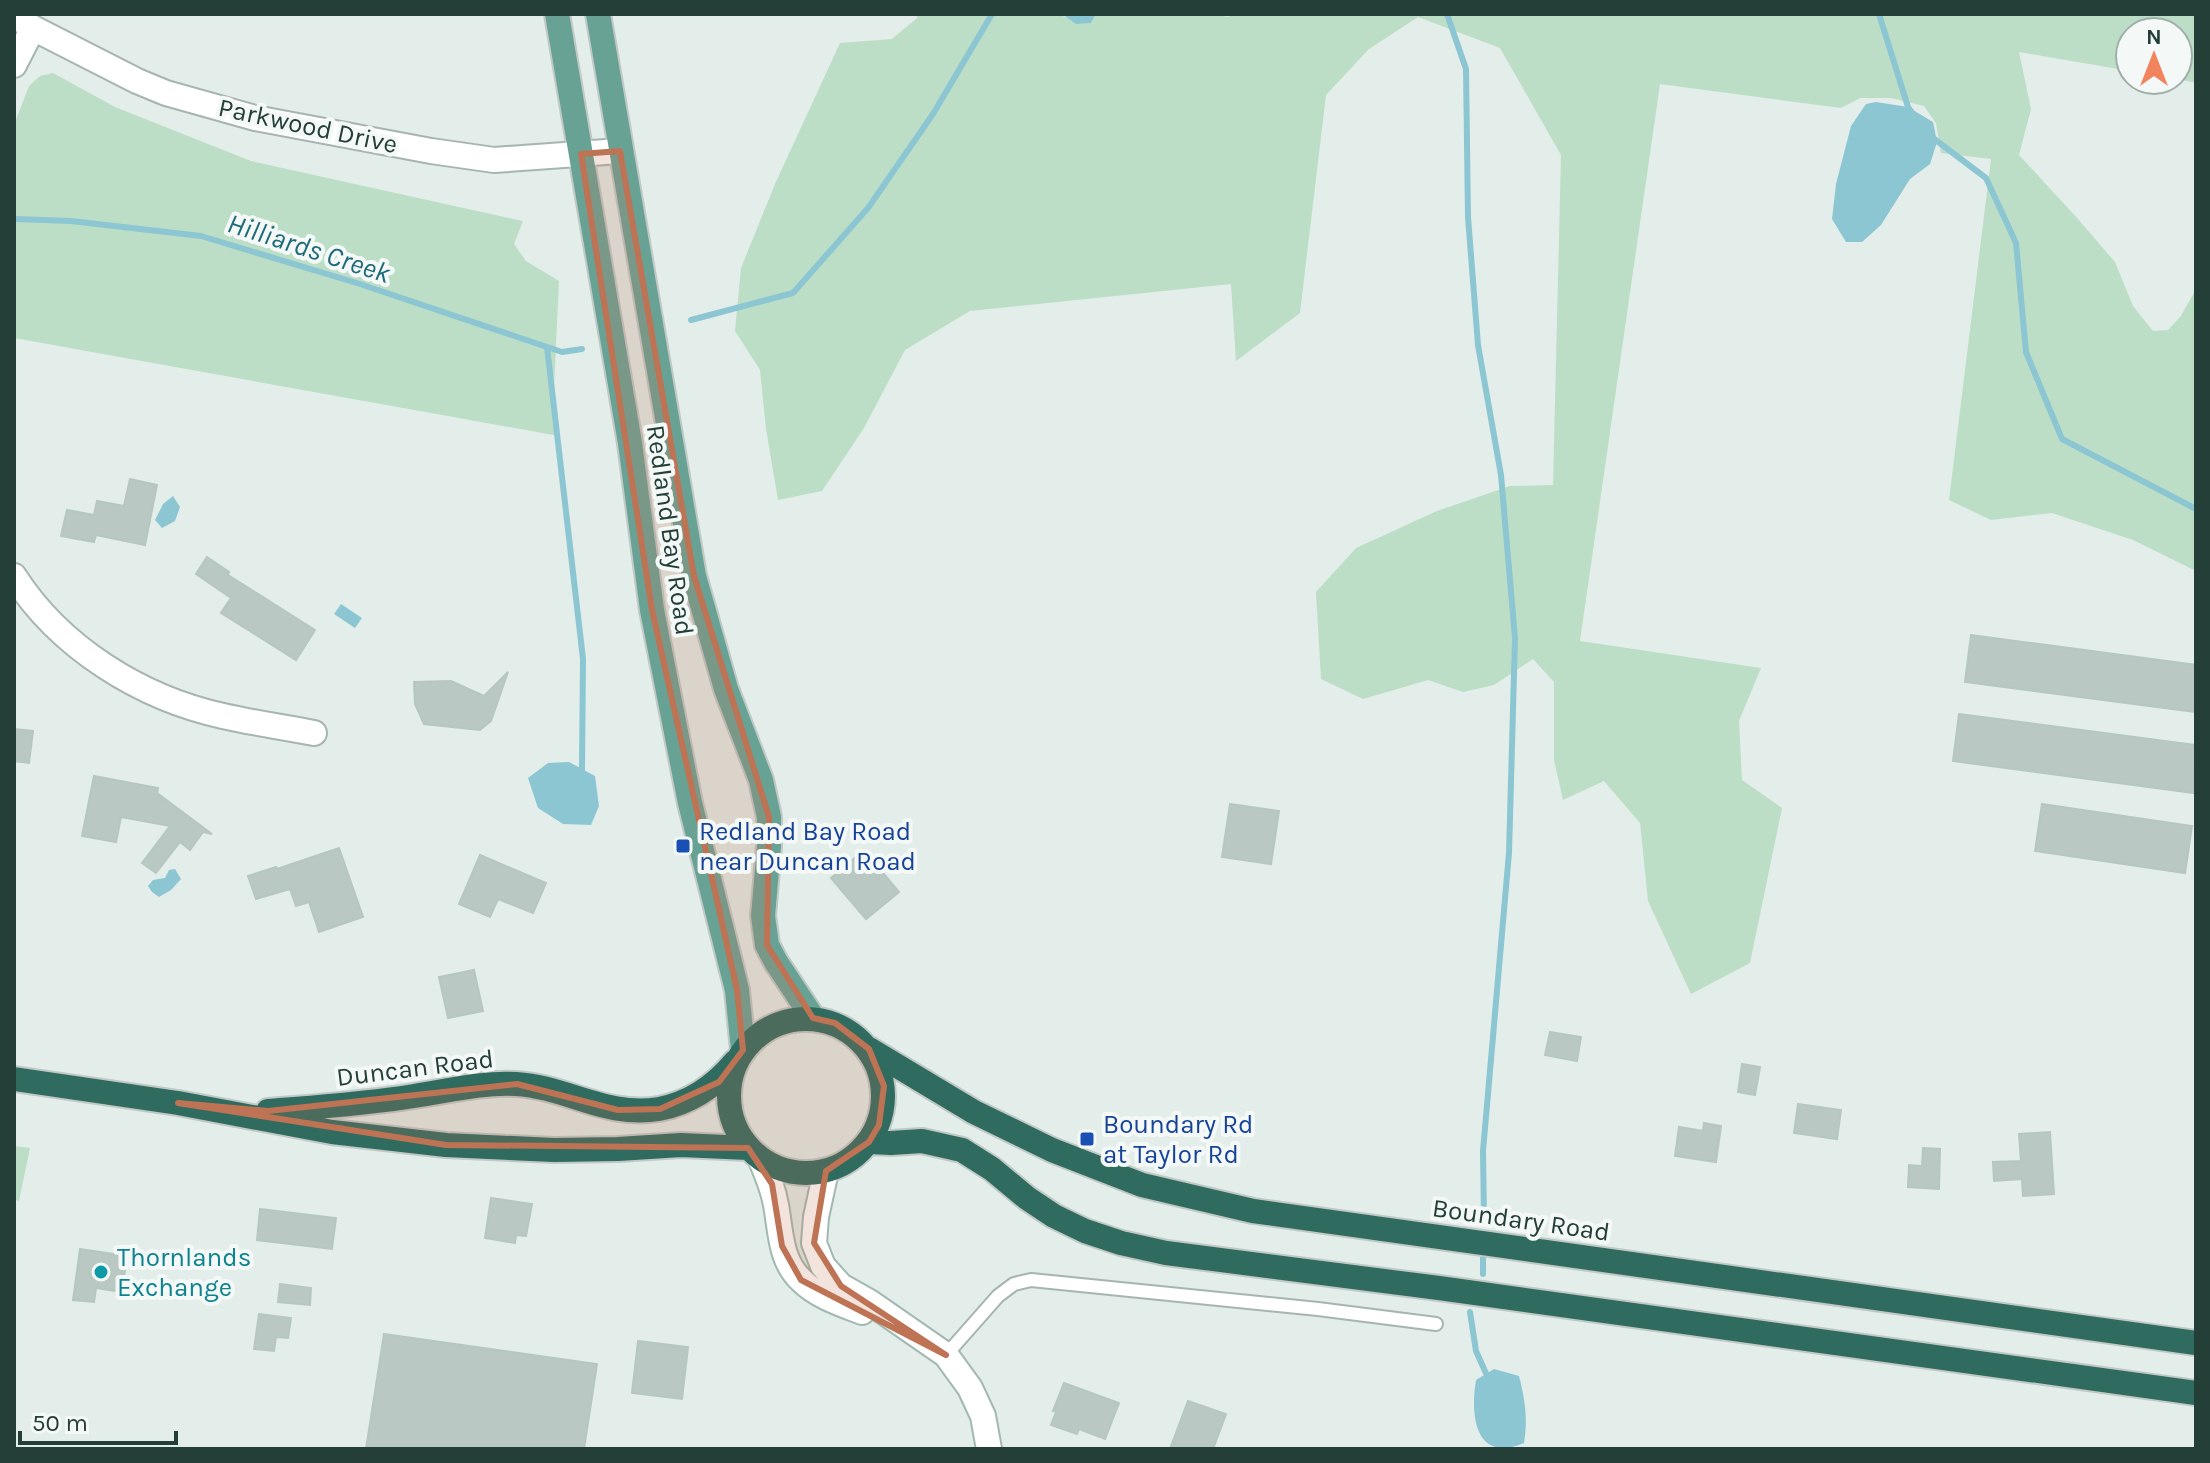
<svg xmlns="http://www.w3.org/2000/svg" width="2210" height="1463" viewBox="0 0 2210 1463" font-family="Karla,sans-serif">
  <style>
    .green { fill: #bddec6 }
    .water { fill: #8cc6d2 }
    .lines { fill: none; stroke-linecap: round; stroke-linejoin: round }
    .stream { stroke: #8cc6d2; stroke-width: 6 }
    .building { fill: #b9c8c2; stroke: #b6c7c0; stroke-width: 2 }
    .lane-casing { stroke: #a6b5b0; stroke-width: 16 }
    .street-casing { stroke: #a6b5b0; stroke-width: 28 }
    .secondary-casing { stroke: #a2b9b1; stroke-width: 28 }
    .primary-casing { stroke: #c1c9c7; stroke-width: 28 }
    .highway-casing { stroke: #c1c9c7; stroke-width: 28 }
    .lane { stroke: #fff; stroke-width: 12 }
    .street { stroke: #fff; stroke-width: 24 }
    .secondary { stroke: #fff; stroke-width: 24 }
    .primary { stroke: #68a294; stroke-width: 24 }
    .highway { stroke: #2f6b5f; stroke-width: 24 }
    .marked { fill: #be7354; fill-opacity: 0.2; stroke: #be7354; stroke-width: 6; stroke-linejoin: round }
    .transit-dot { fill: #1a4fb4; stroke: #f4f9f7; stroke-width: 3 }
    .culture-dot { fill: #0f9aa8; stroke: #f4f9f7; stroke-width: 3 }
    .labels { text-anchor: middle; dominant-baseline: central; stroke-width: 8; stroke-linejoin: round; paint-order: stroke }
    .street-label { font-size: 26px; fill: #233f38; stroke: #f4f9f7 }
    .transit-label { font-size: 26px; fill: #164399; stroke: #f4f9f7; text-anchor: start }
    .culture-label { font-size: 26px; fill: #0d838f; stroke: #f4f9f7; text-anchor: start }
    .water-label { font-size: 28px; font-style: italic; fill: #1d6a7b; stroke: #f4f9f7 }
  </style>
  <rect width="100%" height="100%" fill="#e3ede9"/>
  <path class="green" d="M918 14H1062V16L1091 23 1096 14H1210L1228 17 1234 14H2196V83L2178 79V32H2130V71L2019 52 2031 109 2019 155 2078 219 2115 262 2133 306 2153 331 2168 330 2181 316 2196 289V571L2133 540 2052 513 1991 520 1949 500 1991 159 1941 153 1936 123 1924 106 1891 98H1860L1841 108 1660 84 1580 641 1761 668 1739 721 1742 780 1782 808 1750 963 1691 994 1648 901 1640 823 1604 781 1563 800 1554 760V682L1533 659 1494 685 1463 692 1428 680 1363 699 1321 679 1316 592 1356 548 1437 511 1510 486 1553 485 1561 155 1500 48 1418 17 1369 49 1326 95 1300 313 1236 361 1231 284 970 311 905 350 864 428 822 491 778 500 766 429 760 370 735 331 741 268 775 184 840 43 892 39 917 18Z
    M53 73 115 107 251 161 523 221 514 244 526 261 559 281 554 386 559 436 14 338V125L29 86 40 76Z
    M14 1146 30 1148 19 1201 14 1200Z"/>
  <path class="water" d="M1062 14H1096L1091 23 1076 24Z
    M1876 102 1908 107 1933 122 1937 142 1930 164 1910 179 1881 225 1862 242H1846L1832 219 1836 184 1851 126 1866 104Z
    M173 496 180 507 175 521 162 528 155 520 163 504Z
    M341 604 362 618 355 628 334 614Z
    M569 762 595 776 599 806 591 825 563 824 538 808 528 778 548 763Z
    M175 869 181 879 171 890 159 897 152 892 148 886 153 880 165 878 169 870Z
    M1494 1369 1519 1376C1525 1399 1528 1419 1524 1443 1475 1463 1470 1416 1476 1380Z"/>
  <g class="lines">
    <path class="stream" d="M1447 14 1466 69 1468 217 1478 345 1501 475 1515 638 1509 853 1483 1151 1484 1218
      M1879 14 1908 107 1911 111
      M1933 138 1986 178 2016 243 2026 352 2062 439 2196 509
      M14 219 71 221 201 236 360 284 562 352 582 349
      M691 320 793 293 868 208 933 114 992 14
      M547 347 583 659 582 769
      M1483 1256V1274
      M1470 1312 1476 1351 1489 1380"/>
  </g>
  <path class="building" d="M130 479 157 485 145 545 96 535 94 542 61 536 67 510 94 515 97 501 124 506Z
    M207 557 229 572 228 575 315 630 296 660 221 613 231 598 196 574Z
    M1971 635 2196 665V712L1965 682Z
    M508 672 491 721 480 730 424 724 415 704 414 682 451 681 484 696Z
    M1959 714 2196 745 2194 793 1953 761Z
    M14 729 33 731 29 763 14 761Z
    M94 776 158 788 157 793 212 834 203 832 190 850 180 842 156 873 142 863 170 826 121 817 116 842 82 836Z
    M1230 804 1279 811 1271 864 1222 857Z
    M2042 804 2192 826 2185 873 2035 851Z
    M339 848 363 917 319 932 309 902 296 906 290 889 256 899 248 876 276 867 277 869Z
    M864 850 899 892 866 919 831 878Z
    M480 855 546 883 533 913 498 899 490 917 459 904Z
    M474 970 483 1011 448 1018 439 977Z
    M1550 1032 1581 1037 1577 1061 1545 1055Z
    M1742 1064 1760 1067 1755 1095 1738 1092Z
    M1798 1104 1841 1110 1837 1139 1794 1133Z
    M1704 1123 1721 1126 1716 1162 1675 1156 1679 1127 1703 1131Z
    M2050 1132 2054 1194 2023 1196 2022 1179 1994 1181 1993 1162 2021 1161 2019 1134Z
    M1923 1148 1940 1149 1939 1189 1908 1187 1909 1165 1922 1166Z
    M491 1198 532 1204 526 1236 516 1235 515 1243 485 1238Z
    M260 1209 336 1218 332 1249 257 1240Z
    M80 1249 127 1256 122 1292 96 1288 94 1302 73 1300Z
    M280 1284 311 1288 310 1305 278 1302Z
    M259 1314 291 1318 288 1338 276 1337 274 1351 254 1349Z
    M384 1334 597 1364 584 1449H366Z
    M638 1341 688 1347 682 1399 632 1393Z
    M1064 1383 1119 1403 1105 1439 1079 1429 1077 1434 1051 1425 1056 1412 1053 1411Z
    M1188 1401 1226 1414 1213 1449H1170Z"/>
  <g class="lines">
    <g class="lane-casing">
      <path id="lane" d="M946 1355 998 1296 1014 1284 1031 1280 1318 1309 1436 1324"/>
    </g>
    <g class="street-casing">
      <path id="street" d="M14 15 33 28 137 81 166 93 255 118 431 151 494 160 620 151
        M14 65 33 28
        M14 576C60 648 141 698 223 716 253 723 284 727 314 733"/>
    </g>
    <g class="secondary-casing">
      <path id="secondary" d="M760 1158C767 1174 773 1188 776 1205 781 1232 780 1260 801 1280 817 1296 841 1304 862 1312
        M826 1171 816 1217 814 1243 823 1266 841 1286 871 1303 946 1355 970 1388 983 1416 989 1449"/>
    </g>
    <g class="primary-casing">
      <path id="primary" d="M557 14 630 443 652 610 690 803 737 990 743 1050
        M598 14 694 576 726 689 761 780 769 817V846L763 916 767 945 776 962 813 1018"/>
    </g>
    <g class="highway-casing">
      <path id="highway" d="M729 1096a77 77 0 1 1 154 0a77 77 0 1 1-154 0Z
        M869 1049 974 1112 1052 1150 1142 1185 1253 1211 2196 1343
        M14 1079 178 1103 332 1132 446 1145 554 1150 618 1149 681 1145 748 1148
        M268 1111C317 1107 365 1104 414 1096 448 1091 482 1082 516 1084 567 1087 607 1118 659 1109 691 1103 715 1086 735 1062
        M869 1142 891 1143 922 1141 962 1150 992 1169 1027 1198 1054 1216 1085 1231 1121 1243 1166 1253 1439 1288 2196 1393"/>
    </g>
    <use href="#lane" class="lane"/>
    <use href="#street" class="street"/>
    <use href="#secondary" class="secondary"/>
    <use href="#primary" class="primary"/>
    <use href="#highway" class="highway"/>
  </g>
  <path class="marked" d="M620 151 694 576 769 817 767 945 813 1018 835 1023 869 1049 884 1086 879 1125 869 1142 826 1171 814 1243 841 1286 946 1355 801 1280 782 1246 772 1184 748 1148 446 1145 178 1103 268 1111 517 1084 618 1110 660 1109 719 1082 743 1050 737 990 652 610 581 154Z"/>
  <g class="transit-dot">
    <rect x="675" y="838" width="16" height="16" rx="4"/>
    <rect x="1079" y="1131" width="16" height="16" rx="4"/>
  </g>
  <circle class="culture-dot" cx="101" cy="1272" r="8"/>
  <g class="labels">
    <g class="street-label">
      <text transform="translate(308 126) rotate(12)">Parkwood Drive</text>
      <text transform="translate(670 530) rotate(82)">Redland Bay Road</text>
      <text transform="translate(415 1068) rotate(-7)">Duncan Road</text>
      <text transform="translate(1521 1220) rotate(8)">Boundary Road</text>
    </g>
    <g class="transit-label">
      <text x="699" y="831">Redland Bay Road<tspan x="699" dy="30">near Duncan Road</tspan></text>
      <text x="1103" y="1124">Boundary Rd<tspan x="1103" dy="30">at Taylor Rd</tspan></text>
    </g>
    <g class="culture-label">
      <text x="117" y="1257">Thornlands<tspan x="117" dy="30">Exchange</tspan></text>
    </g>
    <g class="water-label">
      <text transform="translate(309 248) rotate(18)">Hilliards Creek</text>
    </g>
  </g>
  <rect width="2210" height="1463" fill="none" stroke="#233f38" stroke-width="32"/>
  <g transform="translate(2154 56)"><circle r="38" fill="#f4f9f7" stroke="#a0afab" stroke-width="2"/>
  <path d="M0-6L14 30L0 20L-14 30Z" fill="#f1845d"/>
  <text y="-12" font-size="22" font-weight="bold" text-anchor="middle" fill="#233f38">N</text>
  </g>
  <path d="M20 1431v12h156v-12" fill="none" stroke="#233f38" stroke-width="4"/>
  <text x="32" y="1431" font-size="24" fill="#233f38" stroke="#f4f9f7" stroke-width="6" paint-order="stroke">50 m</text>
</svg>
